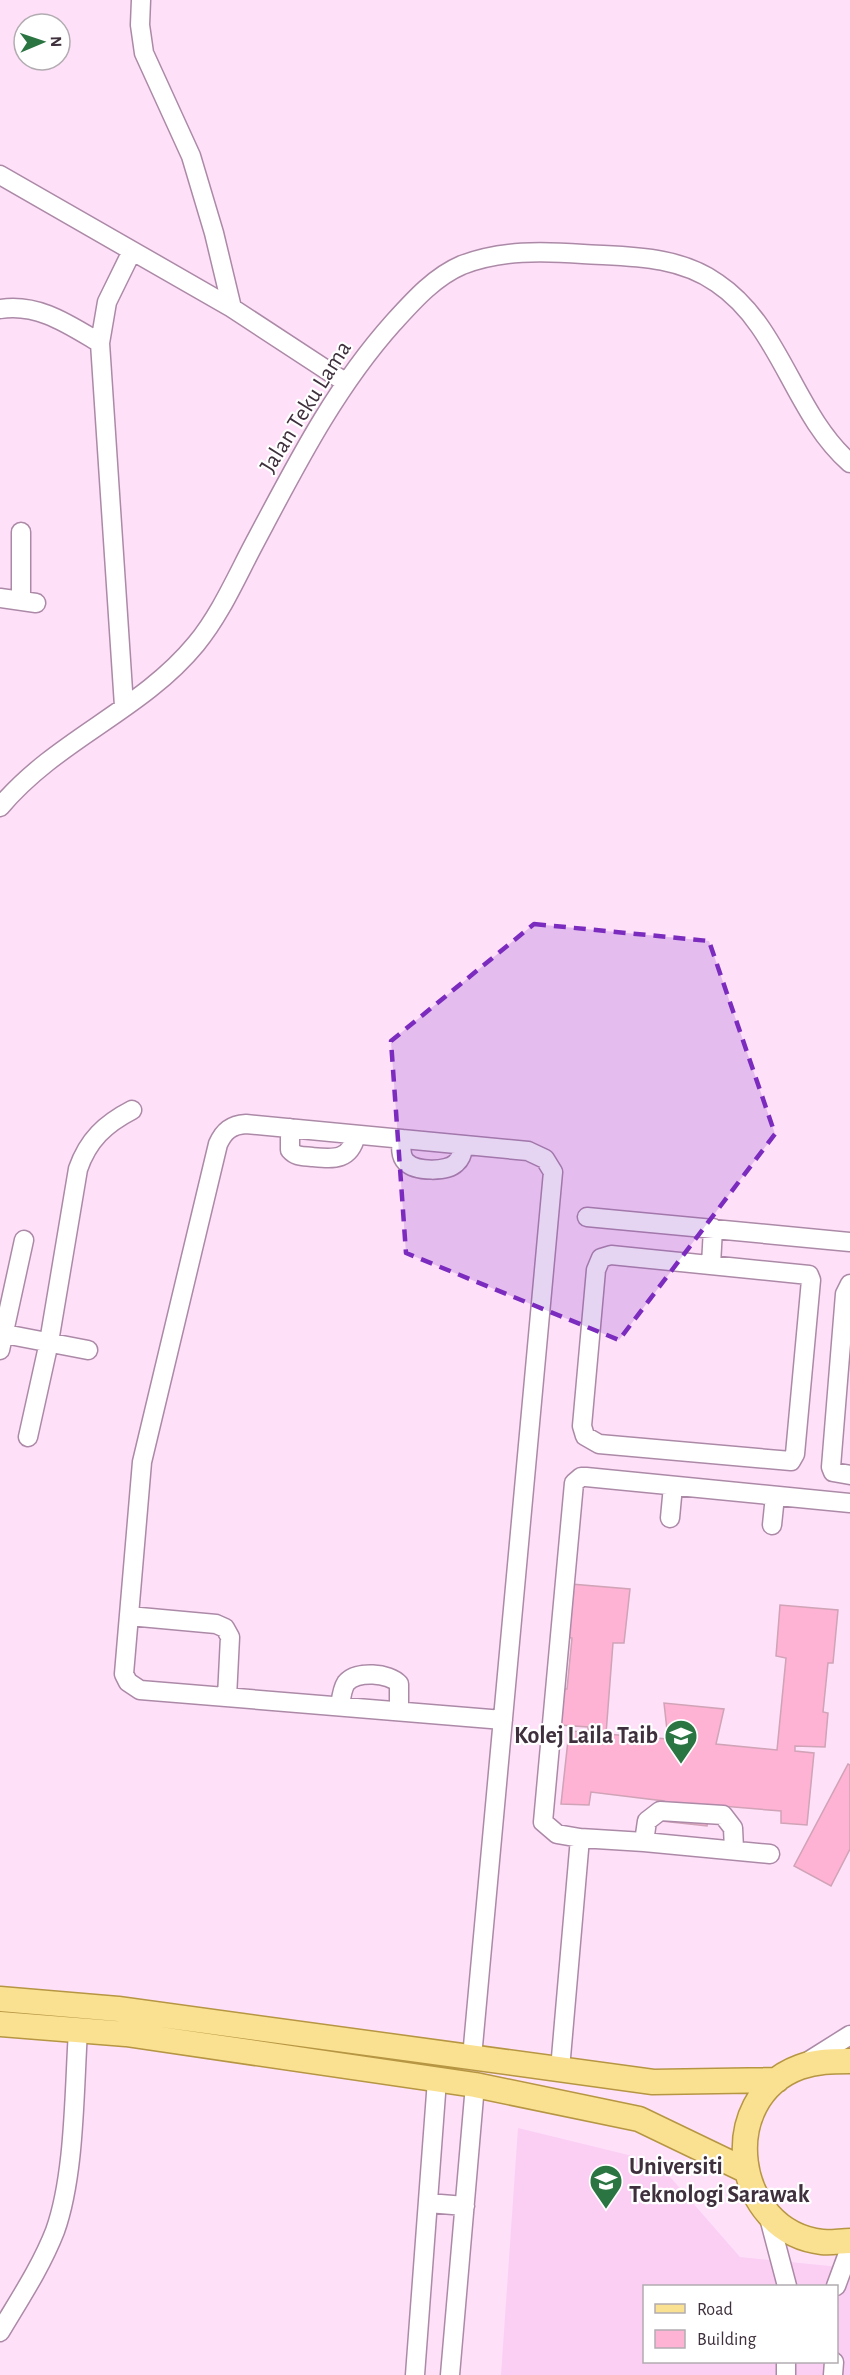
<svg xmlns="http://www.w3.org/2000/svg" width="850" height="2375" viewBox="0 0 850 2375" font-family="'Alegreya Sans',sans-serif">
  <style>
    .built { fill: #fbcff4; fill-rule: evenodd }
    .building { fill: #feb2d4; stroke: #d0a3b6; stroke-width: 1.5 }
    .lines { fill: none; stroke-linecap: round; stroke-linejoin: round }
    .minor-casing { stroke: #ac8aa7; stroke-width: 21 }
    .major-casing { stroke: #b69643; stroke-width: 27 }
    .minor { stroke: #fff; stroke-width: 18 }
    .major { stroke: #fae191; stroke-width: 24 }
    .marked { fill: #7b2cbf; fill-opacity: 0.2; stroke: #7b2cbf; stroke-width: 4.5; stroke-dasharray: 12 8; stroke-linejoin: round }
    .labels { text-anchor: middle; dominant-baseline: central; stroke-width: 4.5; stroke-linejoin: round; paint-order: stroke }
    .street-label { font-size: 24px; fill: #3e303c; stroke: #fff }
    .poi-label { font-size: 24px; font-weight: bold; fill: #3e303c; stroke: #fff; text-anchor: end }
  </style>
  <rect width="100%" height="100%" fill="#fee0f9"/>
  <path class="built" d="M518 2128 657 2162 740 2257 850 2268V2375H501ZM644 2286H836V2362H644Z"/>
  <path class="building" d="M571 1584 630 1589 624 1643H613L606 1734 668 1739 664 1703 724 1709 716 1744 777 1750 786 1658 776 1656 780 1605 838 1610 833 1663H828L823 1712 828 1713 825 1747 795 1746V1751L814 1753 807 1825 781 1823V1811L710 1805 707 1826 662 1821 664 1801 591 1792 589 1805 561 1804 569 1731 588 1732V1727L560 1725 561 1689H567L572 1638 566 1637Z
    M848 1764 850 1765V1849L831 1886 794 1866Z"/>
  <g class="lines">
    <g class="minor-casing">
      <path id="minor" d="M141 0 140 25 144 53 191 156 214 233 232 308
        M0 175 232 308 345 382
        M0 309C38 303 68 324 100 343
        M0 598 36 603
        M21 601V532
        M124 706 100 343 107 302 132 251
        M0 807C57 739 141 711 196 644 220 615 236 578 254 544 295 467 334 389 393 323 413 301 434 277 462 265 501 250 542 251 583 254 629 257 677 255 717 283 781 326 793 413 850 463
        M290 1128V1150C296 1157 303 1156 312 1157 334 1159 350 1161 356 1135
        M402 1139C401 1147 400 1156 406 1162 416 1172 447 1172 456 1163 462 1158 462 1152 464 1145
        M587 1217 850 1242
        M611 1255 809 1275 811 1280 795 1454 791 1461 599 1444 585 1436 582 1426 596 1270 601 1258Z
        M711 1265 713 1228
        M850 1284 845 1294 831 1467 833 1472 850 1475
        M0 1333 88 1350
        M0 1350 24 1240
        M28 1437 49 1342 78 1169C88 1140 105 1124 132 1110
        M670 1518 673 1486
        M772 1525 775 1496
        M129 1616 216 1624 225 1628 230 1637 227 1697
        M340 1706C341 1699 342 1689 346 1683 356 1670 390 1673 399 1684V1711
        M644 1842 647 1821 660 1811 723 1815 733 1828 734 1849
        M770 1854 644 1842 580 1838 557 1834 543 1822 574 1483 581 1477H586L850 1503
        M472 2057 553 1172 545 1159 528 1151 246 1124C231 1125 224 1131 218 1144L142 1462 124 1674 128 1682 140 1690 503 1720
        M807 2062 850 2035
        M560 2069 580 1838
        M428 2203 465 2206
        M768 2214 787 2286
        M836 2286 850 2248
        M0 2332C19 2300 41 2267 55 2231 75 2175 74 2092 78 2031
        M415 2375 437 2080
        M450 2375 475 2085
        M786 2375V2362
        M833 2375 834 2362"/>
    </g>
    <g class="major-casing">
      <path id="major" d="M0 1999 118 2009 653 2082 777 2080
        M0 2024 126 2034 475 2085 639 2119 745 2170
        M850 2061C832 2061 817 2061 800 2067 715 2098 733 2232 822 2242 831 2243 841 2241 850 2241"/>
    </g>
    <use href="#minor" class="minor"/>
    <use href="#major" class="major"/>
  </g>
  <path class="marked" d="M534 924 709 941 775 1134 619 1340 406 1253 391 1041Z"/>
  <defs>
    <g id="university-pin" transform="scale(1.725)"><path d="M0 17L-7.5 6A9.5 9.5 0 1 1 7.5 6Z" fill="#2b7543" stroke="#fff"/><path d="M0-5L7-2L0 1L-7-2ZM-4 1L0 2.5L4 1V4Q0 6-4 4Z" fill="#fff"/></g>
  </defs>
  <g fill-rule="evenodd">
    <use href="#university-pin" x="681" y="1736"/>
    <use href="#university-pin" x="606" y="2181"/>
  </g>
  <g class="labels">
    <g class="street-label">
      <text transform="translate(306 407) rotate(-58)">Jalan Teku Lama</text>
    </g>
    <g class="poi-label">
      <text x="658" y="1736">Kolej Laila Taib</text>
      <text x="629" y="2167" text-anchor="start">Universiti<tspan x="629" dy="28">Teknologi Sarawak</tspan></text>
    </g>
  </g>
  <rect x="643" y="2285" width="195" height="78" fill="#ffffff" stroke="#b2acb1" stroke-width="1.5"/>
  <rect x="655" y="2304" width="30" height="9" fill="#fae191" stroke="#b2acb1" stroke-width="1.5"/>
  <text x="697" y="2315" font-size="18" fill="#3e303c">Road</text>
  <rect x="655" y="2330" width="30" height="18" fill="#feb2d4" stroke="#b2acb1" stroke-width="1.5"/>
  <text x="697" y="2345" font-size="18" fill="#3e303c">Building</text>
  <g transform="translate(42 42) rotate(88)"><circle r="28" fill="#ffffff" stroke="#b2acb1" stroke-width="1.5"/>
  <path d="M0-4.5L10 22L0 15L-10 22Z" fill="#2b7543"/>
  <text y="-9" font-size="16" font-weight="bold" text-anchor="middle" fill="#3e303c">N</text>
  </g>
</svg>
